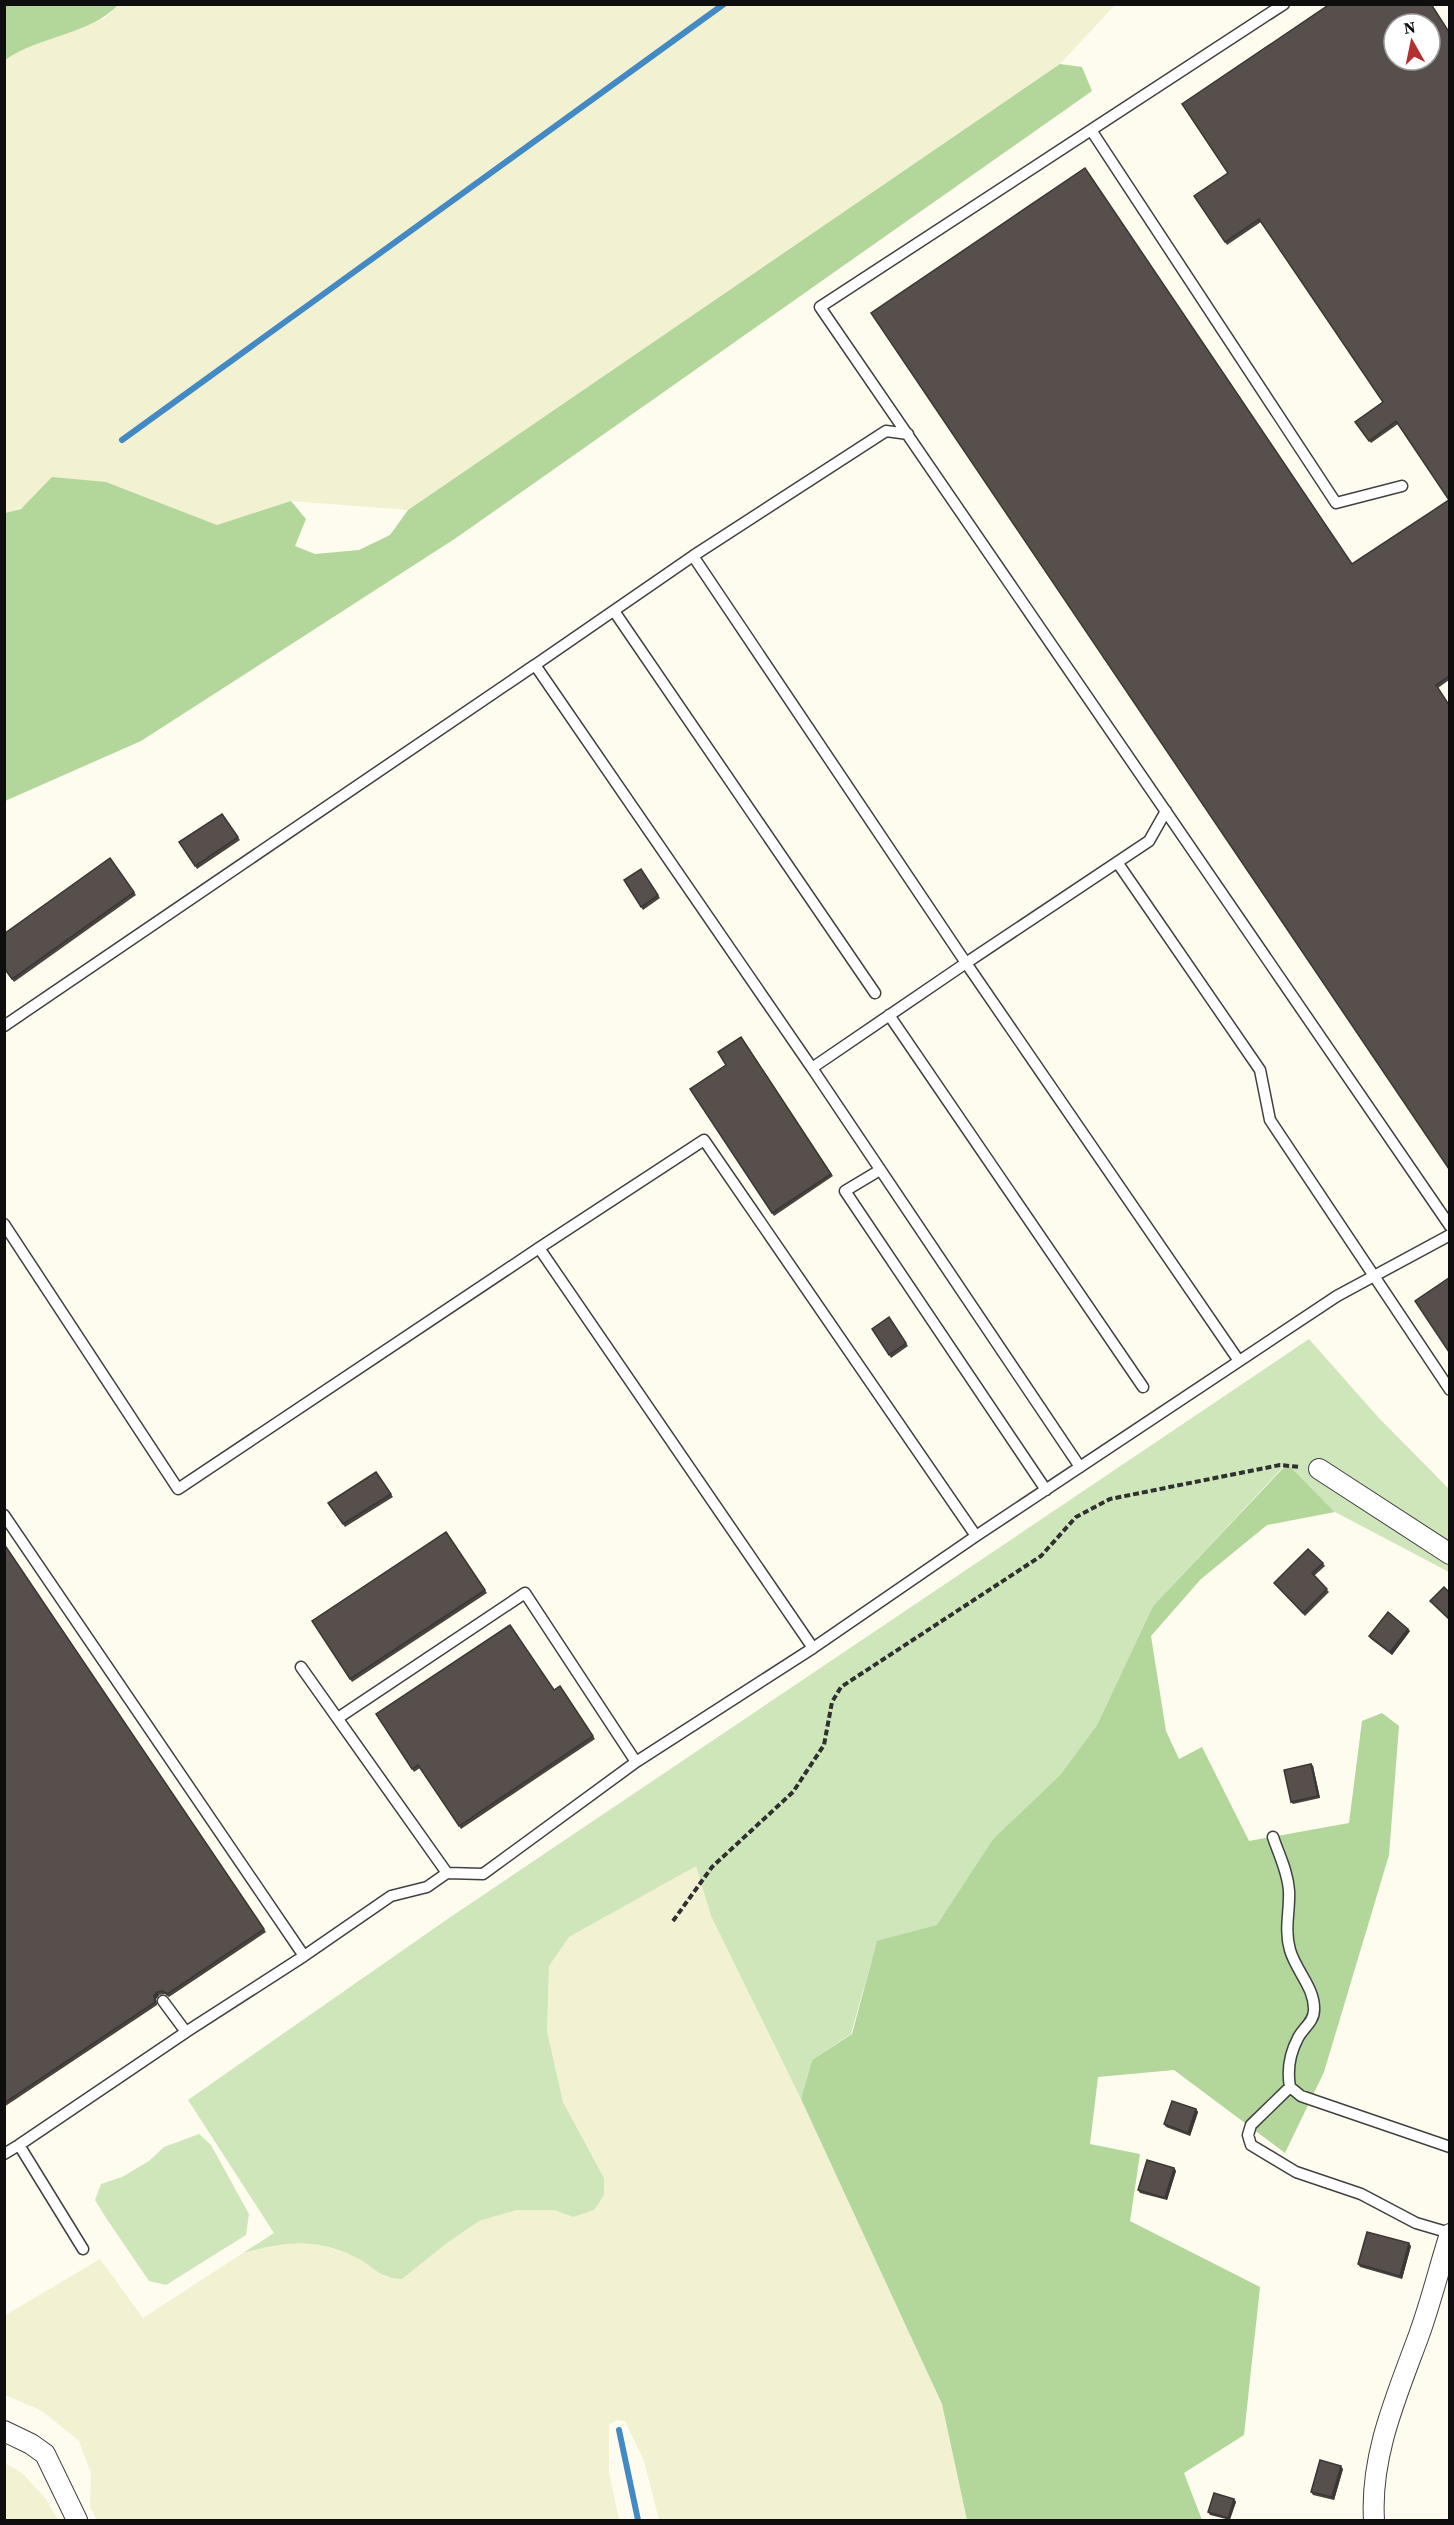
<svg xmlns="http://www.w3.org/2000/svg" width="1454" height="2525" viewBox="0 0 1454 2525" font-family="'Source Serif 4',serif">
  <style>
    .farmland { fill: #f2f1d1 }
    .green { fill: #cfe6bb }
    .forest { fill: #b3d69b }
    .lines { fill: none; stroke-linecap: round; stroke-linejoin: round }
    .stream { stroke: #438ac4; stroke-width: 6 }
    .lane-casing { stroke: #414141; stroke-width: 13 }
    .street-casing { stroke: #414141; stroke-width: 22 }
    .path { stroke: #303030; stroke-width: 4; stroke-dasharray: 6 3; stroke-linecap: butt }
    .lane { stroke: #fff; stroke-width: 10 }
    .street { stroke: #fff; stroke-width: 20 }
    .wall { fill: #4a4440 }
    .shaded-wall { fill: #3c3734 }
    .building { fill: #564f4b; stroke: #3c3734; stroke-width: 1.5; fill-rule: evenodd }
  </style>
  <rect width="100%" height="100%" fill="#fefcef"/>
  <path class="farmland" d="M118 4 1115 5 1060 64 408 510 291 501 217 525 106 482 5 513 4 60 18 51 106 17Z
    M696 1865 711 1916 801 2099 942 2404 967 2520H659L644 2461 625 2421 617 2420 609 2425V2472L619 2520H97L90 2507 91 2474 79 2441 42 2411 5 2395 4 2316 100 2259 143 2318 243 2253 283 2243H315L354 2256 387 2278 443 2246 479 2221 517 2210H554L573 2217 604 2178 563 2102 547 2031 549 1966 569 1937Z
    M4 2463 21 2472 46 2499 58 2520H5Z"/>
  <path class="green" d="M1309 1339 1378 1417 1449 1489V1572L1335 1512 1286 1464 1153 1606 1097 1725 1060 1775 993 1839 937 1926 877 1942 851 2034 812 2060 801 2099 711 1916 696 1866 569 1937 549 1966 547 2031 563 2102 604 2178V2195L594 2210 573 2217 554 2210H517L479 2221 443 2246 402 2279C377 2278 373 2265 353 2256 312 2237 285 2242 243 2253L274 2233 188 2100 449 1918Z
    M199 2134 211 2145 249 2214 246 2235 166 2285 149 2281 106 2218 95 2200 101 2184 122 2177 149 2161 164 2147Z"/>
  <path class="forest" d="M5 4H118V5C89 35 39 36 5 60Z
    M1060 64 1082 67 1092 91 456 538 141 741 5 801V513L21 509 52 477 106 482 217 525 291 501 306 519 295 546 315 554 359 550 390 535 408 510Z
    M1287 1464 1335 1512 1267 1525 1201 1579 1151 1636 1166 1731 1179 1759 1202 1747 1249 1841 1349 1823 1362 1721 1382 1713 1399 1726 1389 1855 1324 2072 1285 2153 1174 2070 1098 2077 1090 2144 1140 2154 1130 2221 1260 2287 1244 2435 1184 2473 1202 2520H967L942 2404 801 2099 812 2060 852 2034 877 1941 937 1925 993 1839 1060 1775 1097 1725 1153 1606Z"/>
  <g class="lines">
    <path class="stream" d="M122 440 724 4
      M619 2430 638 2520"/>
    <g class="lane-casing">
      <path id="lane" d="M1284 4 1091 130 1336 503 1402 486
        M1091 130 820 307 1450 1226
        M908 434 886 431 693 556 966 963 1149 841 1166 811
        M693 556 535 665 812 1068 966 963 1239 1361
        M614 611 875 993
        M1117 862 1260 1070 1270 1120 1450 1390
        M889 1015 1143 1387
        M4 1026 535 665
        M812 1068 1080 1467
        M880 1170 845 1191 1046 1490
        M4 1224 178 1489 539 1248
        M4 1515 304 1956 186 2032
        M813 1648 539 1248 704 1140 976 1536
        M301 1667 447 1873 427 1887 391 1896 304 1956
        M338 1718 525 1593 636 1762 483 1874 447 1873
        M636 1762 813 1648 976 1536 1337 1296 1450 1235
        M1273 1837C1279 1855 1288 1872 1289 1891 1290 1911 1284 1929 1290 1950 1296 1971 1315 1988 1314 2010 1314 2022 1303 2028 1298 2038 1290 2053 1287 2070 1290 2087L1301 2096 1450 2147
        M1290 2087 1251 2125 1248 2135 1251 2145 1296 2172 1361 2194 1416 2223 1450 2233
        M19 2145 186 2032 163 2001
        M4 2154 19 2145 83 2249"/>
    </g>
    <g class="street-casing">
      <path id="street" d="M1319 1469 1450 1554
        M4 2431 31 2444 45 2454 77 2520
        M1374 2520C1370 2455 1397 2395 1419 2335 1431 2302 1439 2268 1450 2234"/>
    </g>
    <path class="path" d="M673 1921 712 1867 793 1792 824 1745 832 1702 841 1687 1041 1556 1076 1517 1110 1499 1280 1465 1300 1467"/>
    <use href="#lane" class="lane"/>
    <use href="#street" class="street"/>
  </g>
  <path class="wall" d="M1449 32V680L1438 688 1352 564 1449 500 1398 424 1371 443 1355 422 1383 402 1261 222 1227 245 1225 242Z
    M222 814 240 840 197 869 179 842Z
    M110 858 136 895 14 982 4 968Z
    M641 869 660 898 643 910 624 880Z
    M741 1037 833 1176 774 1216 690 1089 726 1065Z
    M889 1317 908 1346 891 1358 872 1329Z
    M376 1472 393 1497 345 1527 328 1503Z
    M446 1532 487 1593 352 1682 312 1621Z
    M4 1544 266 1932 169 1997 165 1994 159 1995 156 1999 157 2005 4 2107Z
    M1323 1563 1325 1566 1314 1576 1329 1592 1305 1616 1274 1583Z
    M1410 1631 1392 1655 1371 1639 1369 1636Z
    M560 1686 595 1739 461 1829 420 1768 414 1772 376 1714 554 1690Z
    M1311 1764 1313 1766 1320 1798 1293 1804 1291 1802Z
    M1196 2109 1198 2112 1190 2136 1166 2127 1164 2124Z
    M1174 2168 1176 2171 1167 2200 1140 2193 1138 2190Z
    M1411 2246 1402 2279 1360 2267 1358 2264Z
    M1343 2469 1334 2500 1313 2495 1311 2492Z
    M1234 2499 1236 2502 1230 2520 1210 2515 1208 2512Z"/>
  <path class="shaded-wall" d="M1408 1629 1410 1631 1392 1655 1390 1652Z
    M1311 1764 1313 1766 1320 1798 1318 1796Z
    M157 1992 159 1995 156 1999 157 2005 155 2002 154 1996Z
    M1196 2109 1198 2112 1190 2136 1188 2133Z
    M1174 2168 1176 2171 1167 2200 1165 2198Z
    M1409 2243 1411 2246 1402 2279 1400 2276Z
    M1341 2466 1343 2469 1334 2500 1332 2497Z
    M1234 2499 1236 2502 1229 2520 1228 2518Z"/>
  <path class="building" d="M1330 4H1431L1449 32V676L1436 685 1449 705V1169L871 313 1085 168 1352 564 1449 500 1396 421 1369 441 1355 422 1383 402 1259 219 1225 242 1194 196 1228 173 1182 104ZM1394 24H1430V60H1394Z
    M222 814 238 837 195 866 179 842Z
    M110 858 134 892 12 979 4 968V934Z
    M641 869 658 895 641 907 624 880Z
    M741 1037 831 1174 772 1213 690 1089 726 1065 718 1052Z
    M1449 1278V1352L1415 1301Z
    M889 1317 906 1343 889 1355 872 1329Z
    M376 1472 391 1494 343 1524 328 1503Z
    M446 1532 485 1590 350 1679 312 1621Z
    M4 1544 264 1929 167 1994 163 1991 157 1992 154 1996 155 2002 4 2103Z
    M1308 1549 1323 1563 1312 1573 1327 1589 1303 1613 1274 1583Z
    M1444 1587 1449 1592V1619L1430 1601Z
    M1388 1612 1408 1629 1390 1652 1369 1636Z
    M510 1625 554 1690 560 1686 593 1736 459 1826 418 1765 412 1769 376 1714Z
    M1311 1764 1318 1796 1291 1802 1284 1770Z
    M1172 2101 1196 2109 1188 2133 1164 2124Z
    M1147 2160 1174 2168 1165 2198 1138 2190Z
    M1367 2232 1409 2243 1400 2276 1358 2264Z
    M1320 2460 1341 2466 1332 2497 1311 2492Z
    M1214 2493 1234 2499 1228 2518 1208 2512Z"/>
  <rect width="1454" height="2525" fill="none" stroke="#0e0e0e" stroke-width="12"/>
  <g transform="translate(1412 42) rotate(351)"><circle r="28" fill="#ffffff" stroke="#9f9f9f" stroke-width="1.5"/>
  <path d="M0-4.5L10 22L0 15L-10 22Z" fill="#b52f2e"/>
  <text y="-9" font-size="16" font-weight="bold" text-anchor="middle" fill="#0e0e0e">N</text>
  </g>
</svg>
